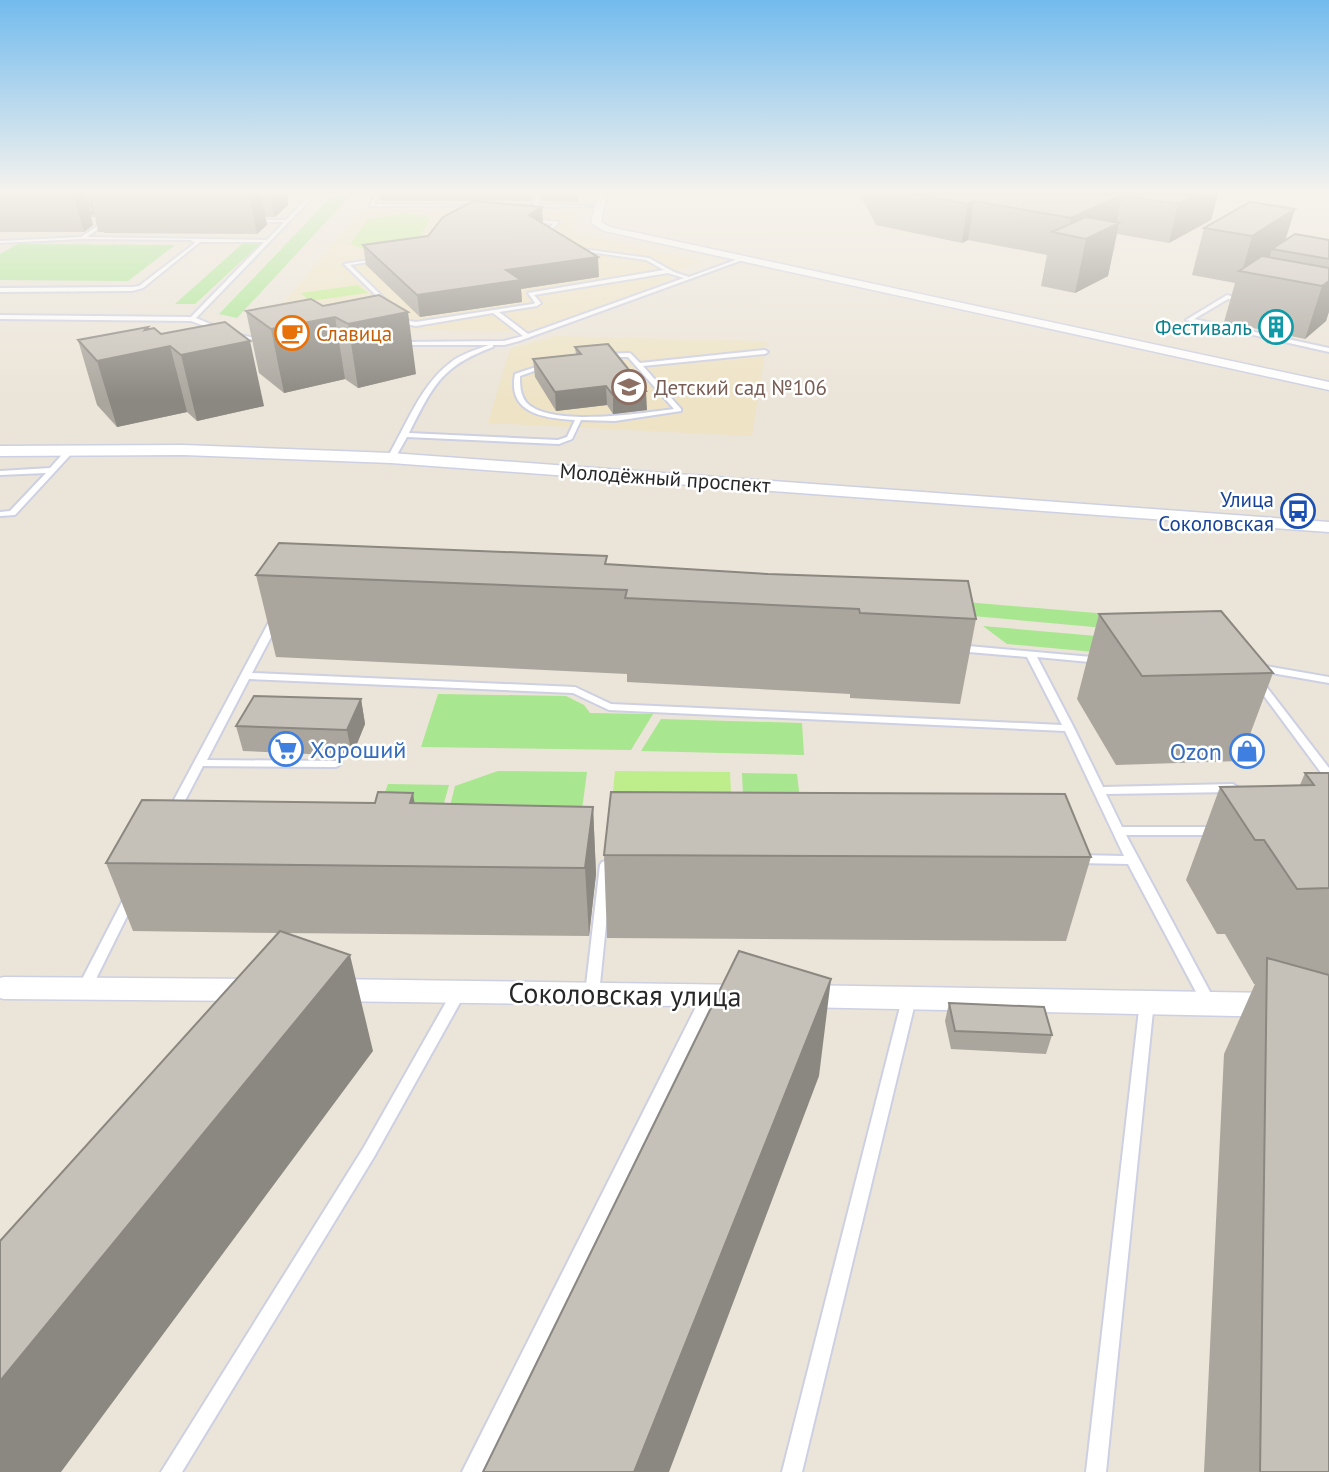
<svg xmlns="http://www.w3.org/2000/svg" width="1329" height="1472" viewBox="0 0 1329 1472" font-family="'PT Sans',sans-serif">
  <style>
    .education { fill: #eee3c5 }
    .green { fill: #a8e690 }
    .pitch { fill: #beee8b }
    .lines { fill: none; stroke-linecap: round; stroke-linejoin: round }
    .service-casing { stroke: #cdd0e2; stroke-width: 4 }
    .minor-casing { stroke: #cdd0e2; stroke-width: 3 }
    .service { fill: #fff; fill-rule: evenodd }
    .minor { fill: #fff; fill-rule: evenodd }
    .wall { fill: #aaa69e }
    .shaded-wall { fill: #8b8781 }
    .building { fill: #c6c1b8; stroke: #8b8781; stroke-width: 2 }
    .labels { text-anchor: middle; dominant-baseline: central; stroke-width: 5; stroke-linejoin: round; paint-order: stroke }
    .far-culture-label { font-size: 21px; fill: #0d838f; stroke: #fff; text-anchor: end }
    .far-food-label { font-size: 21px; fill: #c56008; stroke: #fff; text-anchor: start }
    .far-education-label { font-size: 21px; fill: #785e54; stroke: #fff; text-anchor: start }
    .far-street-label { font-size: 21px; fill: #272727; stroke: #fff }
    .far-transit-label { font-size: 21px; fill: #164399; stroke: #fff; text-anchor: end }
    .shop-label { font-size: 24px; fill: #366cbe; stroke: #fff; text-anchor: start }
    .near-street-label { font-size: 28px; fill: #272727; stroke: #fff }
  </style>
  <rect width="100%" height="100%" fill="#ebe4d8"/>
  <path class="education" d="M361 210 577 212 572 232 701 261 667 275 672 279 541 328 506 331 337 329 351 306 281 305Z
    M556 336 767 341 752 436 488 423 510 349Z"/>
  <path class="green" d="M334 194H352L237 318 219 314Z
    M18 244 175 245 128 281 0 280V254Z
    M242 244H260L195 304H175Z
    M942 600 1132 616 1138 631 973 616Z
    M983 626 1142 640 1148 657 1007 644Z
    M438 694 566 696 584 705 590 713 653 714 631 750 421 747Z
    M661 719 802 723 804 755 641 751Z
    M498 771 587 772 578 839 449 810 455 786Z
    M742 773 797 774 805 842 745 841Z
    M388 784 449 785 442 810 379 809Z"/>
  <path class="pitch" d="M405 213 425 216 430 219 418 241 365 249 350 244 368 219Z
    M358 285 368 293 309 301 301 293Z
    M615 771 730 772 732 814 611 812Z"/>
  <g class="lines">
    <g class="service-casing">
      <path id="service" d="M311 194H316L196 318 234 334 267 340V342L231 336 191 321 0 319V315L191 317 264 242H200L143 288 132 291 0 292V288L132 287 139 286 195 243 191 240 82 239 0 243V241L81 237 106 220 108 222 87 237 267 240 284 222H252L250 220H286Z
        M375 194H379L374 204 478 206H370Z
        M518 194H541L538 205 603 206 516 207 514 205H533L536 196H520Z
        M530 219 559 222 551 231 555 235 551 236 546 231 553 224 528 221Z
        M574 248 649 258 674 272 689 277 741 258 745 259 519 341 504 345H493V347C441 366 433 386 409 433L558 440 567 437 575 420C545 418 507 414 515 374L545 364 548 366 520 376C520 385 520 394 526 402 549 428 642 413 674 409L628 357H602L599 355 600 354 630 353 640 363 765 350 768 352 765 354 643 366 681 409V411L615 421 581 420 572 439 559 444 407 437 394 460H388L387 458C406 426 420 386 450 363 461 354 475 350 489 345H400L398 344V342L504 341 523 336 493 313 416 326 405 324 398 317V315H402L409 321 416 322 533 304 535 303 528 293 664 270 646 260 576 250ZM668 273 684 278 528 334 499 312 537 306 541 303 534 295Z
        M382 258 380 260 350 265 390 304 388 307 344 264Z
        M1227 295 1247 300 1244 302 1228 299 1194 319 1329 348V352L1186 320Z
        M68 448 75 450 15 515 0 516V512L10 511 46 473 0 475V471L50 468Z
        M275 617 280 620 252 673 575 687 611 704 1062 725 1027 657 957 651 952 648 957 645 1103 658 1105 660 1100 663 1037 657 1074 728 1103 787 1233 784 1239 788 1233 792 1106 794 1122 827H1217L1221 828 1223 831 1221 834 1217 835H1126L1216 1003 1214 1007 1209 1008 1204 1007 1128 864 1077 863 1073 862 1071 859 1073 856 1077 855 1124 856 1065 731 609 710 573 693 249 679 207 760 336 761 341 764 336 767 203 766 177 816H169L167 813 270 620Z
        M1266 666 1329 677V683L1266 672 1259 673 1254 670 1256 668Z
        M1259 680 1262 681 1329 768V779L1325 778 1256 685 1254 683 1256 681Z
        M606 861 610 862 612 865 599 994 597 998 592 999 587 998 585 994 600 865 602 862Z
        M130 894 134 895 136 898 91 989 89 993 84 994 79 993 77 989 124 898 126 895Z
        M459 987 464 988 466 992 374 1157 182 1472H161L364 1147 454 988Z
        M709 990 714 991 716 995 482 1472H462L702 995 704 991Z
        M909 994 914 995 916 999 802 1472H782L902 999 904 995Z
        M1147 996 1152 997 1154 1001 1106 1472H1086L1140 1001 1142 997Z"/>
    </g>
    <g class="minor-casing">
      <path id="minor" d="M598 194H607L601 222 610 227 1329 382V390L604 231 591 223Z
        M183 445 391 453 1329 522V532L391 463 183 455 0 456V446Z
        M4 977 257 979 267 982 272 990 267 998 257 1001 4 999 0 998V978Z
        M329 979 747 985 757 988 762 996 757 1004 747 1007 329 1001 319 998 314 990 319 982Z
        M798 985 1329 994V1018L798 1007 788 1004 783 996 788 988Z"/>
    </g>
    <use href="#service" class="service"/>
    <use href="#minor" class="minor"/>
  </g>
  <path class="wall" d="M0 194H287L288 205 275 217H265L267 225 257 234 105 233 104 232H98L95 217H91L93 225 84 232H0Z
    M380 194H532L531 201H476L542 207 543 223 599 277 521 289 522 302 420 317 366 265 363 245 428 236 473 201H380Z
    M541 194H579L578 202 542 201Z
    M860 194H1218L1211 220 1169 243 1117 234 1108 276 1075 293 1041 286 1047 255 968 240 962 243 876 225Z
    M1204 228 1285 241 1329 240V312L1326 321 1305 339 1224 322 1235 283 1192 275Z
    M311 299 416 374 358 388 345 379 284 393 259 373 246 311Z
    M148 327 149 329 161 334 264 406 197 421 187 412 117 427 97 405 78 340Z
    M575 347 647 410 613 414 607 405 556 411 535 377 533 359 576 355Z
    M608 564 976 619 960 704 850 698V694L627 682V674L276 657 256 575Z
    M1099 614 1273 673 1240 761 1116 765 1077 699Z
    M361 699 365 724 352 756 243 751 236 726Z
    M1305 773H1329V1472H1204L1224 1054 1255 984H1254L1225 934H1217L1186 880 1220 787 1300 785Z
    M415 803 593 807 596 874 589 936 284 933 373 1051 278 933 133 931 106 863Z
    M604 855 1091 857 1066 941 607 938Z
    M949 1003 1052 1035 1046 1054 951 1049 945 1021Z"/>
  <path class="shaded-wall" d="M73 194H85L93 225 84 232Z
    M249 194H261L267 225 257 234Z
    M270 194H287L288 205 275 217Z
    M1198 194H1218L1211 220 1169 243 1178 204Z
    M1122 195 1116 225 1119 223 1108 276 1075 293 1086 239 1068 235 1071 218Z
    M974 201 968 240 962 243 967 204Z
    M542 207 543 226 529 215Z
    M1295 209 1282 251 1272 249 1268 263 1242 272 1252 236Z
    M598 257 599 277 521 289 522 302 420 317 417 295 506 270Z
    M1329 281V311L1326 321 1305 339 1322 286Z
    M408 312 416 374 358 388 348 324Z
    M335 317 345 379 284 393 271 329Z
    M148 327 154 349 170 346 187 412 117 427 97 361Z
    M250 341 264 406 197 421 181 355Z
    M606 386 607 405 556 411 555 392Z
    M646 391 647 410 613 414V395Z
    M361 699 365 724 352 756 347 730Z
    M413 793 424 860 410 803Z
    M593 807 596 874 589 936 585 868Z
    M350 955 373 1051 61 1472H0V1381Z
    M831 979 819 1076 669 1472H634Z"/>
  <path class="building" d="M916 194H1198L1178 204 1122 195 1071 218 974 201 967 204Z
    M473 201 542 207 529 215 598 257 506 270 521 280 417 295 363 245 428 236 443 217Z
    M1250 202 1295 209 1252 236 1204 228Z
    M87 203 91 204 93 213H90Z
    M1086 217 1119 223 1086 239 1052 232Z
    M1295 234 1329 240V259L1272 249Z
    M1262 256 1329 268V281L1322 286 1239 271Z
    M379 295 408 312 348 324 335 317 271 329 246 311 311 299 323 306Z
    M225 322 250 341 181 355 170 346 97 361 78 340 148 327 145 330 154 328 161 334Z
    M608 344 646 391 613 395 606 386 555 392 533 359 581 354 575 347Z
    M279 543 607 556 605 564 768 574 968 581 976 619 860 613 859 609 625 598 627 590 256 575Z
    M1221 611 1273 673 1142 676 1099 614Z
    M254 696 361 699 347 730 236 726Z
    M1305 773H1329V888L1297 889 1264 840H1255L1220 787 1314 785Z
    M378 792 413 793 410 803 593 807 585 868 106 863 142 800 375 803Z
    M611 792 1065 794 1091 857 604 855Z
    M280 931 350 955 0 1381V1241Z
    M739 951 831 979 634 1472H483Z
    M1267 958 1329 975V1472H1260Z
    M949 1003 1044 1007 1052 1035 955 1031Z"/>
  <linearGradient id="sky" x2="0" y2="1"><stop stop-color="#73bbed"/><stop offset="0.48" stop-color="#f6f3ed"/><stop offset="1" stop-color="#f6f3ed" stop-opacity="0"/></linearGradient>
  <rect width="1329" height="400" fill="url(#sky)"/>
  <defs>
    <g id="building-ring" transform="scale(1.75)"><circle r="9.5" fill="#fff" stroke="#0f9aa8" stroke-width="1.5"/><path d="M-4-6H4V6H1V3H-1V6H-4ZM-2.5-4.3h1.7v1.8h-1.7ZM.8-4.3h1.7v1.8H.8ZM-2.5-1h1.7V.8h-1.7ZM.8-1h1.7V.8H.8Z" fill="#0f9aa8"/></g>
    <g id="cafe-ring" transform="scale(1.75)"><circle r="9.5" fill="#fff" stroke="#e8710a" stroke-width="1.5"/><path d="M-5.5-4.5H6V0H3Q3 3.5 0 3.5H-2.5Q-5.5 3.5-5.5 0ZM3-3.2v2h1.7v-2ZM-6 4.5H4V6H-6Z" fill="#e8710a"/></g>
    <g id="school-ring" transform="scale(1.75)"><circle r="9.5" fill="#fff" stroke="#8d6e63" stroke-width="1.5"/><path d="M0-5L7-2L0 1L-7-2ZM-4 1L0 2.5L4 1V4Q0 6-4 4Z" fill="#8d6e63"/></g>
    <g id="bus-ring" transform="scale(1.75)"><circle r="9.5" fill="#fff" stroke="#1a4fb4" stroke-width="1.5"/><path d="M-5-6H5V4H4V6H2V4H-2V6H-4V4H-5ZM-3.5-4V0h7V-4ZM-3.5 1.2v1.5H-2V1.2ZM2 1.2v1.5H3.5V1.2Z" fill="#1a4fb4"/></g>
    <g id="supermarket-ring" transform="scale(1.75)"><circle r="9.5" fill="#fff" stroke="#3f7fe0" stroke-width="1.5"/><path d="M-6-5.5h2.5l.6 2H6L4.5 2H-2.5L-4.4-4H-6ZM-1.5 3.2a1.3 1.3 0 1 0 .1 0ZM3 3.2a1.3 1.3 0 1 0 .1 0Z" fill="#3f7fe0"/></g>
    <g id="shop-ring" transform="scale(1.75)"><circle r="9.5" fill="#fff" stroke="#3f7fe0" stroke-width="1.5"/><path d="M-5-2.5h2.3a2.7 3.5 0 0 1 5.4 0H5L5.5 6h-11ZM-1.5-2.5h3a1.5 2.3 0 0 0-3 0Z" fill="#3f7fe0"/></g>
  </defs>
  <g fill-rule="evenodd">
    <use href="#building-ring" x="1276" y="327"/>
    <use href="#cafe-ring" x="292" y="333"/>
    <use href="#school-ring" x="629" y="387"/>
    <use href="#bus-ring" x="1298" y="511"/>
    <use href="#supermarket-ring" x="286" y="749"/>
    <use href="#shop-ring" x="1247" y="751"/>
  </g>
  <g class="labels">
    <g class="far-culture-label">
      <text x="1252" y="327">Фестиваль</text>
    </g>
    <g class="far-food-label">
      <text x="316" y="333">Славица</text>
    </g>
    <g class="far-education-label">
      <text x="654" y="387">Детский сад №106</text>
    </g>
    <g class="far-street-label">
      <text transform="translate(665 478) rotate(4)">Молодёжный проспект</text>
    </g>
    <g class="far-transit-label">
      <text x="1274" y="499">Улица<tspan x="1274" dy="24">Соколовская</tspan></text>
    </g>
    <g class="shop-label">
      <text x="310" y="749">Хороший</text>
      <text x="1222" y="751" text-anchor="end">Ozon</text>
    </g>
    <g class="near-street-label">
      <text transform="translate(625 994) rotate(1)">Соколовская улица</text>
    </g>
  </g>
</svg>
